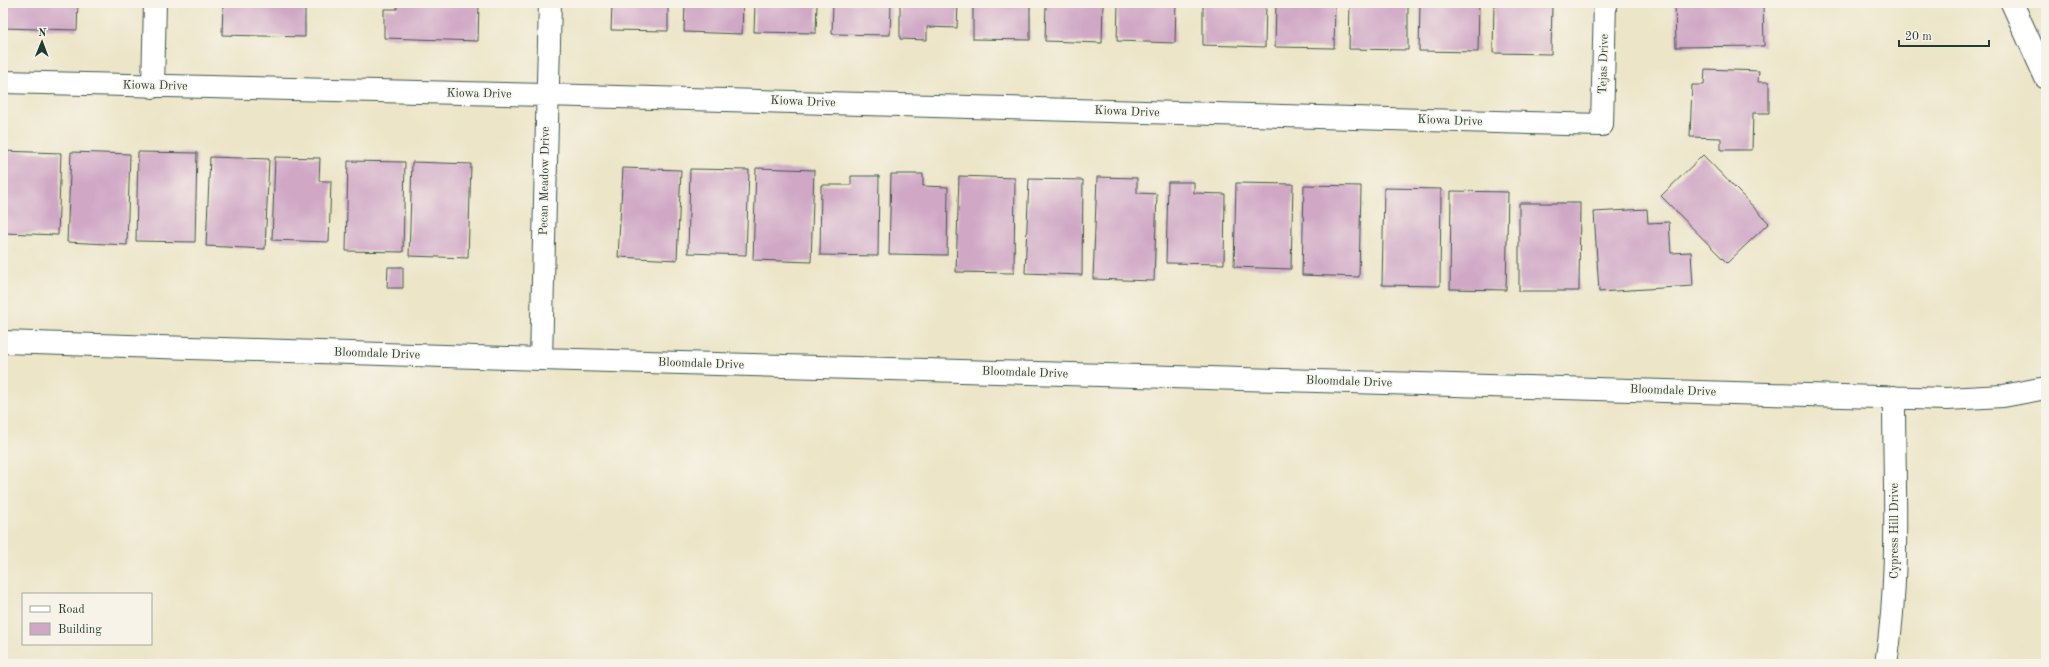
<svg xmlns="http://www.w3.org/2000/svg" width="2049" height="667" viewBox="0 0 2049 667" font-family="'Old Standard TT',serif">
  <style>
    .building { fill: #d0a8c6 }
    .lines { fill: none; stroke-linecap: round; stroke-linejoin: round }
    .minor-casing { stroke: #3e564a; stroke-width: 24 }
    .major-casing { stroke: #3e564a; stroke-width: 24 }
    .minor { stroke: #fff; stroke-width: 22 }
    .major { stroke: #fff; stroke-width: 22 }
    .labels { text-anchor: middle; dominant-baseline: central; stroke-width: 3; stroke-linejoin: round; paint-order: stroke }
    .street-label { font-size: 12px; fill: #1f3d34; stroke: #f7f3e8 }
  </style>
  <rect width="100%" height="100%" fill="#f7f3e8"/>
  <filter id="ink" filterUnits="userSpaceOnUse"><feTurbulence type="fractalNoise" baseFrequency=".025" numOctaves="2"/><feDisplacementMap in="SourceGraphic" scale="8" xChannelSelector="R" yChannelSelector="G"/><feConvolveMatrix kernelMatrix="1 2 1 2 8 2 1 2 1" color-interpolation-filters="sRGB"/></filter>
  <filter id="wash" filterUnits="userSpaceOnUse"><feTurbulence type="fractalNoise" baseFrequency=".012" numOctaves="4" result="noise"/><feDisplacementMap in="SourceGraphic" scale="16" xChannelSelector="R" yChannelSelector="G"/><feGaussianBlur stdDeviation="0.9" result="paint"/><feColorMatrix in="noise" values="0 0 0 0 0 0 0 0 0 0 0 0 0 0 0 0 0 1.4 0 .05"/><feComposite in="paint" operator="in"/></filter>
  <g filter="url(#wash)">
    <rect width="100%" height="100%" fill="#ece5c8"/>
    <g id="blocks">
      <path class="building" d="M3 3H78L77 30 3 28Z
        M223 3H305V37L222 35Z
        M397 3H479L478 41 384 38V9H397Z
        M612 3H668V31L611 30Z
        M685 3H743L742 34 684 32Z
        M755 3H817L816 33 754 32Z
        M833 3H891L890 35 832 34Z
        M900 3H958L957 28 927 27V40L900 39Z
        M973 3H1030V40L973 39Z
        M1046 3H1103L1102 43 1045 41Z
        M1118 3H1176L1175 43 1117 41Z
        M1203 3H1266L1265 47 1203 45Z
        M1276 3H1335L1334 48 1275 47Z
        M1350 3H1408V50L1349 49Z
        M1420 3H1479L1478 52 1419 51Z
        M1494 3H1552L1551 54 1493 53Z
        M1675 3H1763L1764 46 1676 47Z
        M1705 69 1759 71 1758 82H1769V113H1753L1752 150H1721V138L1690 137 1692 85H1704Z
        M3 151 61 153 58 235 3 233Z
        M71 152 130 154 127 245 67 242Z
        M138 152 197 153 195 242 136 241Z
        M1703 155 1769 223 1727 263 1661 196Z
        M210 157 269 159 265 249 206 246Z
        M275 157 320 158 319 181H331L329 242 272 240Z
        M348 161 405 162 403 252 346 251Z
        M412 162 471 164 468 258 409 256Z
        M623 168 681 170 677 260 618 257Z
        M756 168 814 170 811 262 753 260Z
        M690 169 749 170 746 255 688 253Z
        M891 174H923V186L948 187 947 255 889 254Z
        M851 176H879L878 256 820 255 821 185H851Z
        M959 176 1015 178 1014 273 956 272Z
        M1097 177 1137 178V193L1157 194 1154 281 1093 279Z
        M1029 179 1083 180 1082 275 1025 273Z
        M1168 182H1194V193L1225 194 1224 264 1166 263Z
        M1236 183 1293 184 1291 269 1234 267Z
        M1304 185 1361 186 1359 277 1302 275Z
        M1384 188 1441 189 1440 286 1382 285Z
        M1451 191 1508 192 1506 290 1450 289Z
        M1519 203H1580L1579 291H1519Z
        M1647 209 1648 223 1669 222 1671 253 1691 252 1693 286 1599 292 1594 212Z
        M388 267H403V288H387Z"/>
    </g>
  </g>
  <g filter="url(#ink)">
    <use href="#blocks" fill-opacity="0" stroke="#3e564a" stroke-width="1"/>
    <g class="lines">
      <g class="minor-casing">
        <path id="minor" d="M3 82 546 95 1602 125 1605 3
          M153 87 155 3
          M3 342 541 359 1947 399 2003 396 2046 388
          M541 359 550 3
          M1886 664C1900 576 1894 486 1894 397"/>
      </g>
      <g class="major-casing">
        <path id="major" d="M2012 3 2046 78"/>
      </g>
      <use href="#minor" class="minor"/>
      <use href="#major" class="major"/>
    </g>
  </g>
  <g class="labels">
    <g class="street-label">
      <text transform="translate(1604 64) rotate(-88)">Tejas Drive</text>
      <text transform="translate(155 86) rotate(1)">Kiowa Drive</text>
      <text transform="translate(479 94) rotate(1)">Kiowa Drive</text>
      <text transform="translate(803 102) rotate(2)">Kiowa Drive</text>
      <text transform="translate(1127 112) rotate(2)">Kiowa Drive</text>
      <text transform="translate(1450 121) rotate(2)">Kiowa Drive</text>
      <text transform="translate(545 181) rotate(-89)">Pecan Meadow Drive</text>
      <text transform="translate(377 354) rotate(2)">Bloomdale Drive</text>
      <text transform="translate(701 364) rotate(2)">Bloomdale Drive</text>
      <text transform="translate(1025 373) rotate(2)">Bloomdale Drive</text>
      <text transform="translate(1349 382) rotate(2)">Bloomdale Drive</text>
      <text transform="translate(1673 391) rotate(2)">Bloomdale Drive</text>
      <text transform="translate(1895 531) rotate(-90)">Cypress Hill Drive</text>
    </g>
  </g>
  <rect width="2049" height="667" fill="none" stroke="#f7f3e8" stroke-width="16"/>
  <rect x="22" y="593" width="130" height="52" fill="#f7f3e8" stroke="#a1aaa0"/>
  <rect x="30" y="606" width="20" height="6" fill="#ffffff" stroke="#a1aaa0"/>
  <text x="58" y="613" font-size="12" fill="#1f3d34">Road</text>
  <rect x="30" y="623" width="20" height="12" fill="#d0a8c6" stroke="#a1aaa0"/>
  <text x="58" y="633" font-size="12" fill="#1f3d34">Building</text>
  <g transform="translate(42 42) rotate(1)" stroke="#f7f3e8" stroke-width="3" paint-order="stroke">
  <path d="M0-3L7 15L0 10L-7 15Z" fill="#1f3d34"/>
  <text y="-6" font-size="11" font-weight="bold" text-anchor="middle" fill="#1f3d34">N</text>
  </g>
  <path d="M1899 40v6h90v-6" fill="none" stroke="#1f3d34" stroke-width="2"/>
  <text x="1905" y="40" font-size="12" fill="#1f3d34" stroke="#f7f3e8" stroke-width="3" paint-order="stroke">20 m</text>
</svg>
